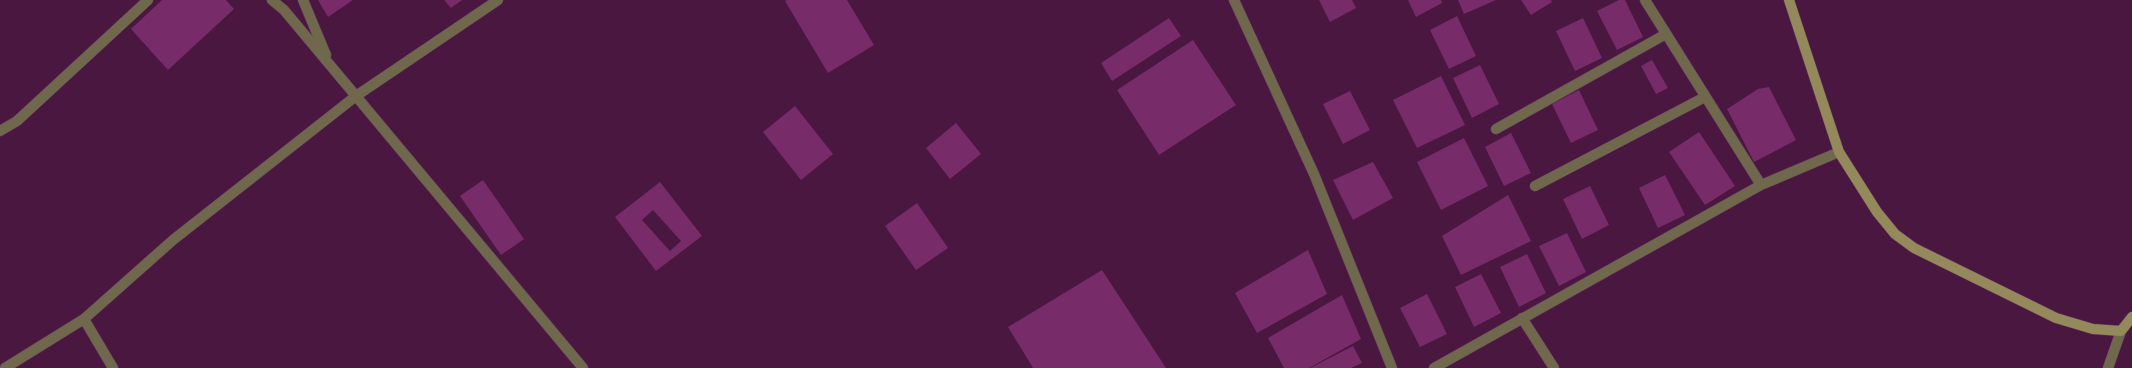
<svg xmlns="http://www.w3.org/2000/svg" width="2132" height="368" viewBox="0 0 2132 368" font-family="'Noto Sans',sans-serif">
  <style>
    .building { fill: #772b69; fill-rule: evenodd }
    .lines { fill: none; stroke-linecap: round; stroke-linejoin: round }
    .street-casing { stroke: #66375d; stroke-width: 11 }
    .secondary-casing { stroke: #66375d; stroke-width: 11 }
    .street { stroke: #6f684c; stroke-width: 10 }
    .secondary { stroke: #94895b; stroke-width: 10 }
  </style>
  <rect width="100%" height="100%" fill="#4a1740"/>
  <path class="building" d="M162 0H226L234 9 168 70 131 29Z
    M318 0H353L328 17Z
    M444 0H462L451 8Z
    M787 0H847L874 45 828 73 785 1Z
    M1319 0H1352L1356 8 1330 22Z
    M1408 0H1441L1442 3 1416 17Z
    M1458 0H1496L1464 14Z
    M1521 0H1551L1552 2 1531 15Z
    M1619 0H1625L1643 37 1617 50 1597 11Z
    M1457 16 1476 56 1449 69 1430 30Z
    M1169 18 1181 36 1112 81 1101 63Z
    M1583 18 1602 58 1575 71 1556 31Z
    M1193 40 1236 105 1159 155 1117 90Z
    M1652 60 1668 88 1656 94 1641 66Z
    M1480 65 1499 104 1472 118 1453 78Z
    M1441 76 1465 125 1417 148 1393 100Z
    M1769 87 1796 140 1754 162 1727 109 1758 89Z
    M1579 90 1598 130 1571 143 1552 104Z
    M1350 91 1370 130 1343 144 1323 104Z
    M795 106 833 154 801 180 763 132Z
    M956 123 981 154 950 179 926 148Z
    M1699 132 1735 186 1705 205 1669 152Z
    M1511 133 1531 173 1504 186 1485 147Z
    M1464 138 1488 186 1441 210 1417 162Z
    M1373 162 1393 198 1353 220 1333 180Z
    M1665 175 1685 215 1658 228 1639 188Z
    M483 180 524 239 501 255 460 196Z
    M660 182 702 236 656 271 615 217ZM653 210 681 241 670 251 642 220Z
    M1590 186 1609 225 1582 239 1563 199Z
    M1508 195 1531 241 1461 275 1442 236Z
    M917 203 948 248 916 270 885 226Z
    M1567 233 1586 272 1559 286 1539 246Z
    M1308 250 1327 294 1257 333 1235 293Z
    M1527 254 1546 293 1519 307 1500 267Z
    M1102 270 1166 368H1033L1008 327Z
    M1481 274 1501 313 1474 327 1455 287Z
    M1427 294 1447 334 1420 347 1400 308Z
    M1342 295 1361 339 1309 368H1284L1268 338Z
    M1353 346 1362 363 1351 368H1310Z"/>
  <g class="lines">
    <g class="street-casing">
      <path id="street" d="M272 0 284 10 330 65 583 368
        M303 0 326 55
        M1234 0 1314 174 1392 368
        M1645 0 1761 185
        M1496 129 1666 34
        M0 131 17 121 148 0
        M1535 186 1705 97
        M1522 318 1554 368
        M84 319 113 368
        M5 368 84 319 173 240 356 96 498 0
        M1434 368 1761 185 1839 152
        M2108 368 2121 331"/>
    </g>
    <g class="secondary-casing">
      <path id="secondary" d="M1789 0 1839 152 1877 212 1895 234 1914 248 2056 318 2093 329 2121 331 2132 317"/>
    </g>
    <use href="#street" class="street"/>
    <use href="#secondary" class="secondary"/>
  </g>
</svg>
